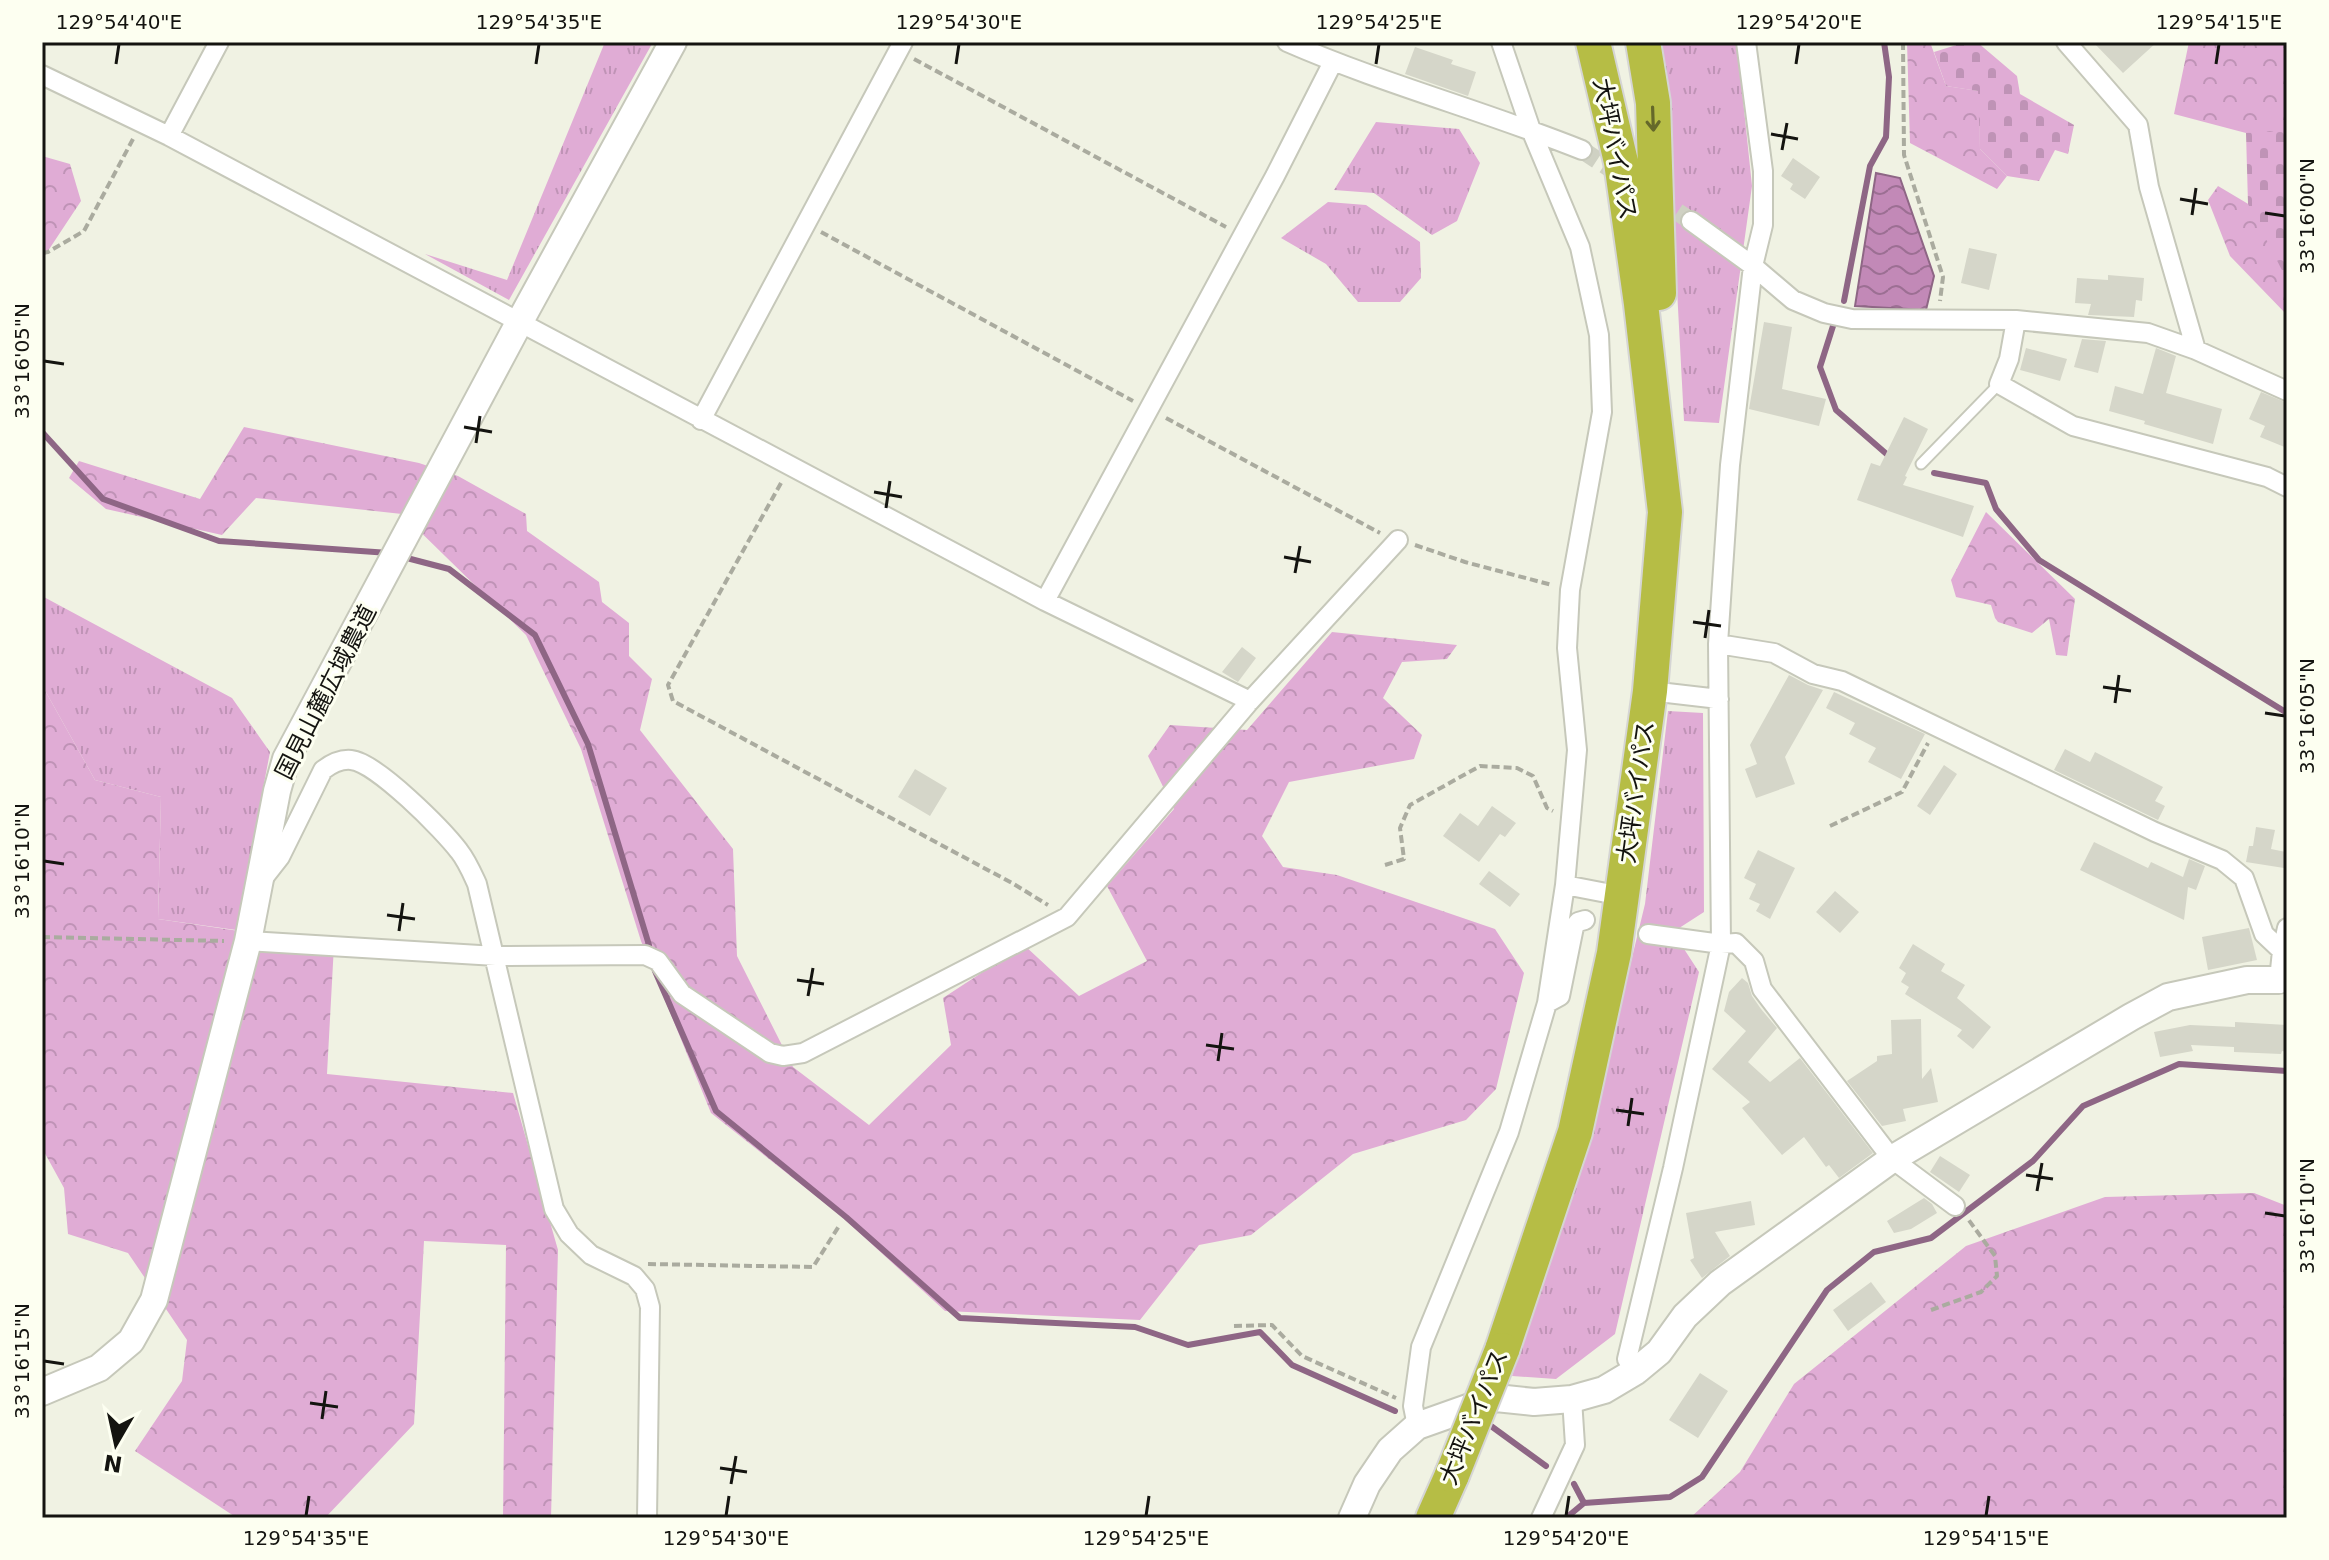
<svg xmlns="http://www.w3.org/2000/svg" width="2329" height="1560" viewBox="0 0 2329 1560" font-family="'DejaVu Sans','Noto Sans JP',sans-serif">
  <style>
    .grass { fill: url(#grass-tufts) }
    .forest { fill: url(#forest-crowns) }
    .cemetery { fill: url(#cemetery-stones) }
    .water { fill: url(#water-waves); stroke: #8e6685; stroke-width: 2 }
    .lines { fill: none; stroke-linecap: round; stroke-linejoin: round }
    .stream { stroke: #8e6685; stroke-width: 6 }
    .building { fill: #d5d6c9 }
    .street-tunnel { stroke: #cfd1c3; stroke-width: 18; stroke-dasharray: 18 9; stroke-linecap: butt }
    .lane-casing { stroke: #c6c8ba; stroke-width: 13 }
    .street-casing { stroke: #c6c8ba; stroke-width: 22 }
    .secondary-casing { stroke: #c6c8ba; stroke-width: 30 }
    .highway-casing { stroke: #d5d5d4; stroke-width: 38 }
    .path { stroke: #aaab9f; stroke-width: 4; stroke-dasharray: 8 4; stroke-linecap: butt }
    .lane { stroke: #fff; stroke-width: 9 }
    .street { stroke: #fff; stroke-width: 18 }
    .secondary { stroke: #fff; stroke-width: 26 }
    .highway { stroke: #b6bd45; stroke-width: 34 }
    .highway-bridge-casing { stroke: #d5d5d4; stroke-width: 38; stroke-linecap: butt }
    .highway-bridge { stroke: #b6bd45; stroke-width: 34 }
    .oneway { stroke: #65682a }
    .ticks { fill: none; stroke: #141410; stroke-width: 3 }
    .labels { text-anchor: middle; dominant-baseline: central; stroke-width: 6; stroke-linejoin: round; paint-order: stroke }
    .street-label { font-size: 24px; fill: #141410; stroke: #fdfff1 }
    .neatline { fill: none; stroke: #141410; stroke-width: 3 }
    .ticks-label { font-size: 20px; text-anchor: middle; fill: #141410 }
  </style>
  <defs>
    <pattern id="grass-tufts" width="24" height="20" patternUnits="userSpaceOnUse" patternTransform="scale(2)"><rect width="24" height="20" fill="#e0acd5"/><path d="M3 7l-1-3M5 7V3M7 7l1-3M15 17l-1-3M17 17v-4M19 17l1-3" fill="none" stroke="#bf93b6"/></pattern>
    <pattern id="forest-crowns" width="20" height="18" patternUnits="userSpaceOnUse" patternTransform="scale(2)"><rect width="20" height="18" fill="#e0acd5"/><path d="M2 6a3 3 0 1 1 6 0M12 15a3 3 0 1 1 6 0" fill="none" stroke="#bf93b6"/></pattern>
    <pattern id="cemetery-stones" width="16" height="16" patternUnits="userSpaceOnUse" patternTransform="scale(2)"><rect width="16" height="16" fill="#e0acd5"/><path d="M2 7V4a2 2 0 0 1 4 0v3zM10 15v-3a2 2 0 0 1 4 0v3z" fill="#bf93b6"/></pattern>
    <pattern id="water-waves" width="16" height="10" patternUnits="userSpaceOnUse" patternTransform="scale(2)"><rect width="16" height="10" fill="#c289b7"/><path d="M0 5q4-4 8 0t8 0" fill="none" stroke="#9c6f93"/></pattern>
  </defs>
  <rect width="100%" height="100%" fill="#f0f2e3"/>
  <path class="grass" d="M605 42H653L509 300 425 254 507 280Z
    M1659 42H1737L1752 186 1719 423 1684 421 1667 101Z
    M1376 122 1459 129 1480 163 1457 221 1432 235 1374 193 1334 190Z
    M1328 202 1366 205 1420 242 1421 278 1400 302H1358L1326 264 1281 238Z
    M42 596 232 698 270 752 236 930 158 919 161 797 95 780 42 685Z
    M1668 711 1703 713 1704 912 1673 932 1699 972 1615 1334 1556 1379 1512 1376 1588 1139 1645 904Z"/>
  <path class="forest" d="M1907 42H1930L1946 86 1979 91 1980 149 2007 176 1997 189 1910 143Z
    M2189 42H2287V177L2280 173 2246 133 2174 114Z
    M42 156 70 164 81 201 42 260Z
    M2218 186 2287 227V315L2230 256 2208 200Z
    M244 427 419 463 458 476 526 514 527 531 599 582 602 602 629 623V656L652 679 640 730 733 849 737 956 793 1067 869 1125 951 1045 943 998 1024 945 1079 996 1147 961 1107 886 1174 809 1148 756 1170 725 1247 730 1332 632 1457 645 1447 659 1402 662 1383 698 1422 735 1414 759 1289 782 1262 836 1283 867 1337 875 1495 929 1524 973 1496 1089 1466 1120 1353 1154 1251 1235 1199 1245 1140 1320 945 1311 841 1216 711 1113 641 941 581 749 526 635 402 514 256 498 222 535 106 509 69 478 79 461 200 499Z
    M1986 512 2075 599 2067 656 2056 655 2049 619 2032 633 1998 622 1995 618 1991 605 1956 597 1951 580Z
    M42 685 95 780 161 797 158 919 334 945 327 1074 513 1093 558 1250 551 1518H503L506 1245 424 1241 414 1424 325 1518H237L135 1451 182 1381 187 1340 128 1253 68 1234 64 1188 42 1148Z
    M2254 1193 2287 1206V1518H1690L1740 1472 1794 1384 1966 1246 2105 1197Z"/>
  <path class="cemetery" d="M1966 42H1977L2017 76 2020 94 2074 125 2068 154 2055 150 2039 181 2007 176 1980 149 1978 91 1946 86 1934 52Z
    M2287 131V280L2248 204 2246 133Z"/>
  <path class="water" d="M1876 173 1900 178 1934 276 1926 310 1855 306Z"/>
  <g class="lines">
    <path class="stream" d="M1844 301 1870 166 1886 137 1889 77 1884 42
      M1833 326 1820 367 1836 410 1890 457
      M42 432 103 499 219 541 389 553
      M1934 473 1986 483 1996 509 2039 560 2287 713
      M403 557 449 569 535 635 588 744 649 945
      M655 971 716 1111 846 1217 960 1318 1135 1327 1188 1345 1260 1332 1292 1365 1395 1411
      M1484 1425 1491 1426 1546 1466
      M1574 1484 1584 1503
      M1566 1518 1584 1503 1670 1497 1702 1477 1827 1290 1874 1252 1931 1238 2033 1161 2083 1106 2179 1064 2287 1071"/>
  </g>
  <path class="building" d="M2093 42H2157L2123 73Z
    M1415 47 1453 60 1451 64 1476 72 1468 96 1405 74Z
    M1793 158 1820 177 1805 199 1790 189 1793 184 1781 176Z
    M1969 248 1997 254 1989 290 1961 283Z
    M2108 275 2144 278 2142 301 2136 300 2134 317 2088 315 2091 304 2075 303 2077 278 2108 280Z
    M1764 322 1792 327 1782 389 1826 399 1819 426 1749 409Z
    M2082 339 2106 341 2098 373 2074 367Z
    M2026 348 2067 359 2060 381 2020 370Z
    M2156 348 2176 356 2166 393 2222 409 2213 444 2144 424 2145 421 2109 411 2115 386 2143 394Z
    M2261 392 2287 403V448L2260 437 2265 426 2249 419Z
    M1904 417 1928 429 1905 476 1907 477 1903 485 1974 506 1963 537 1857 500 1871 463 1880 466Z
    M1242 647 1256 658 1238 682 1222 672Z
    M1789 675 1808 685 1823 690 1785 757 1795 784 1756 798 1745 769 1757 764 1750 745Z
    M1834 692 1925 734 1901 779 1868 762 1876 748 1849 734 1855 723 1826 708Z
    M2065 749 2090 762 2095 752 2163 787 2155 801 2165 806 2158 820 2054 770Z
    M1944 765 1957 774 1930 815 1917 806Z
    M915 769 947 788 930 816 898 797Z
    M1492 806 1516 823 1505 837 1500 834 1479 862 1443 836 1460 813 1478 826Z
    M2256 827 2275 830 2271 849 2286 852 2284 868 2246 862 2249 846H2253Z
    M2094 842 2148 868 2151 862 2183 877 2189 859 2205 866 2196 890 2188 887 2184 920 2080 870Z
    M1758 850 1795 868 1770 919 1756 911 1760 904 1749 899 1756 884 1744 878Z
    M1489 871 1520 894 1510 907 1479 884Z
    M1835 891 1859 912 1840 933 1816 912Z
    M2249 928 2257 960 2208 970 2202 937Z
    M1913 944 1945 964 1941 971 1965 985 1957 998 1991 1027 1973 1049 1957 1036 1962 1030 1905 994 1909 987 1901 982 1906 973 1899 968Z
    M1742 978 1748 983 1752 996 1761 1009 1777 1028 1748 1062 1770 1082 1800 1058 1873 1153 1839 1178 1829 1165 1826 1167 1804 1137 1782 1155 1742 1108 1750 1102 1712 1069 1746 1031 1724 1011 1729 992Z
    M1921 1019 1922 1079 1931 1068 1938 1102 1903 1109 1906 1121 1882 1126 1847 1081 1877 1061V1056L1892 1054 1891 1020Z
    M2235 1022 2287 1025V1052L2282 1051 2281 1054 2234 1052V1047L2191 1045 2193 1051 2160 1057 2154 1032 2190 1025 2235 1027Z
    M1940 1156 1970 1175 1959 1192 1930 1172Z
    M1924 1198 1932 1204 1937 1213 1911 1229 1894 1233 1887 1221Z
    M1751 1201 1755 1225 1715 1232 1730 1256 1702 1278 1690 1260 1694 1258 1686 1213Z
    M1871 1282 1886 1302 1848 1331 1833 1310Z
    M1700 1373 1728 1391 1698 1438 1669 1420Z"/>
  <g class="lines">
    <path class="street-tunnel" d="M1582 150 1623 177
      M1655 197 1691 221"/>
    <g class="lane-casing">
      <path id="lane" d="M1921 464 1999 384"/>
    </g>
    <g class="street-casing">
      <path id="street" d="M1287 42C1383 84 1485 111 1582 150
        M2066 42 2138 125 2149 187 2196 350
        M42 75 169 136 1045 601 1275 176 1333 62
        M169 136 219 42
        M1691 221 1753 266 1793 300 1824 313 1852 319 2016 320 2148 333 2196 350 2287 391
        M2016 320 2009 359 1999 384 2073 426 2267 477 2287 487
        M701 420 903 42
        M1045 601 1250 701
        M1718 644 1774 653 1813 674 1842 681 2155 832 2222 860 2244 878 2264 934 2282 951
        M1650 691 1719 699
        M262 880 280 857 323 770C331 764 341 759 351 760 376 762 443 830 459 851 467 861 472 873 477 884L554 1209 569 1234 591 1255 634 1276 645 1289 650 1307 647 1518
        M1565 885 1622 896
        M2287 928 2282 951 2279 980 2287 982
        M1648 934 1721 944 1736 943 1754 961 1762 989 1892 1159 1955 1206
        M248 941 496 956 645 955 658 961 682 994 770 1053 783 1056 803 1053 1067 917 1250 701 1398 540
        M1549 1002 1560 996 1574 927 1578 922 1585 920
        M1636 1371 1627 1359 1673 1168 1721 944 1718 644 1730 465 1753 266 1763 225V171L1746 42
        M1417 1426 1413 1406 1421 1347 1509 1132 1547 1003 1565 885 1577 750 1567 648 1570 590 1602 412 1599 335 1580 247 1531 130 1501 42
        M1541 1518 1575 1445 1572 1399"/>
    </g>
    <g class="secondary-casing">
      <path id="secondary" d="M42 1392 99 1368 131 1341 154 1300 248 941 277 791 286 759 519 323 673 42
        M1352 1518 1367 1484 1390 1450 1417 1426 1496 1398 1534 1402 1572 1399 1604 1390 1636 1371 1659 1352 1685 1316 1720 1283 1892 1159 2131 1017 2168 997 2247 980H2279"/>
    </g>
    <g class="highway-casing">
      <path id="highway" d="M1643 42 1653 103 1659 293
        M1502 1350 1575 1132 1614 953 1650 691 1665 512 1641 304 1621 162 1593 42
        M1433 1518 1452 1475"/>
    </g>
    <path class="path" d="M1903 42 1904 155 1943 277 1940 301
      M914 59 1226 227
      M821 232 1133 401
      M42 253 48 252 84 231 133 139
      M1166 418 1380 533
      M781 483 668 685 673 701 1012 883 1048 905
      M1415 545 1465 562 1552 585
      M1830 826 1902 792 1928 743
      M1385 865 1404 859 1400 828 1410 805 1480 766 1517 768 1533 776 1547 808 1553 811
      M42 937 224 941
      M648 1264 813 1267 839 1226
      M1931 1310 1981 1292 1997 1276 1995 1256 1968 1219
      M1234 1326 1272 1325 1302 1356 1396 1398"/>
    <use href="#lane" class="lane"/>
    <use href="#street" class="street"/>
    <use href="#secondary" class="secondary"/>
    <use href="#highway" class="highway"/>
    <g class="highway-bridge-casing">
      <path id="highway-bridge" d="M1452 1475 1502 1350"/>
    </g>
    <use href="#highway-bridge" class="highway-bridge"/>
  </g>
  <defs><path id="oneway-shaft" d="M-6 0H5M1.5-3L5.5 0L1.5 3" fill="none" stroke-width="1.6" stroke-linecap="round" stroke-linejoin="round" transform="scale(2)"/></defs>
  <use class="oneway" href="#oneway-shaft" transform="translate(1653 119) rotate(88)"/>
  <path class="ticks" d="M116 64 119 44M536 64 539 44M956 64 959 44M1376 64 1379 44M1796 64 1799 44M2216 64 2219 44M1771 134 1798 139M1782 150 1787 123M2180 199 2208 204M2265 213 2285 216M2192 215 2196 188M44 361 64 364M464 427 492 432M476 443 480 416M874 492 902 497M886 508 890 481M1284 557 1311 562M1295 573 1300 546M1693 622 1721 626M1705 638 1709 610M2103 687 2131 691M2115 703 2119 675M2265 713 2285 716M44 861 64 864M387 915 415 919M399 931 403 903M797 980 824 984M808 996 813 968M1206 1045 1234 1049M1218 1061 1222 1033M1616 1110 1644 1114M1628 1126 1632 1098M2026 1175 2053 1179M2037 1191 2042 1163M2265 1213 2285 1216M44 1361 64 1364M310 1403 338 1407M322 1419 326 1391M720 1468 747 1472M731 1484 736 1456M306 1516 309 1496M726 1516 729 1496M1146 1516 1149 1496M1566 1516 1569 1496M1986 1516 1989 1496"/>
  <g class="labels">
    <g class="street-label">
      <text transform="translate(1615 149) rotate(79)">大坪バイパス</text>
      <text transform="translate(326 692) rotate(-63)">国見山麓広域農道</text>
      <text transform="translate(1636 792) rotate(-82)">大坪バイパス</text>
      <text transform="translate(1474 1417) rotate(-68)">大坪バイパス</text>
    </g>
  </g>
  <rect width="2329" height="1560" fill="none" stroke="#fdfff1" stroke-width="88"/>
  <g transform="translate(116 1444) rotate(189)" stroke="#fdfff1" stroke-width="6" paint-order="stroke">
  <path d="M0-6L14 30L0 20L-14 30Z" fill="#141410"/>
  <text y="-12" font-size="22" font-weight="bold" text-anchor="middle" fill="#141410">N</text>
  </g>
  <rect x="44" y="44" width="2241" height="1472" class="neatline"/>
  <g class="ticks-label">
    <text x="119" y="29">129°54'40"E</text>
    <text x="539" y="29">129°54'35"E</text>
    <text x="959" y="29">129°54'30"E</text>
    <text x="1379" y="29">129°54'25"E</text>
    <text x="1799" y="29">129°54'20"E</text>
    <text x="2219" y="29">129°54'15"E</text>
    <text transform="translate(2307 216) rotate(-90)" y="7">33°16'00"N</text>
    <text transform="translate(22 361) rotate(-90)" y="7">33°16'05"N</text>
    <text transform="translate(2307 716) rotate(-90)" y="7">33°16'05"N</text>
    <text transform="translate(22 861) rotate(-90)" y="7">33°16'10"N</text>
    <text transform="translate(2307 1216) rotate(-90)" y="7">33°16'10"N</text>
    <text transform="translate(22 1361) rotate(-90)" y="7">33°16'15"N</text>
    <text x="306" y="1545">129°54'35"E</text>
    <text x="726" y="1545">129°54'30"E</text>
    <text x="1146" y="1545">129°54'25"E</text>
    <text x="1566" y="1545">129°54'20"E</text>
    <text x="1986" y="1545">129°54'15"E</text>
  </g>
</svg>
